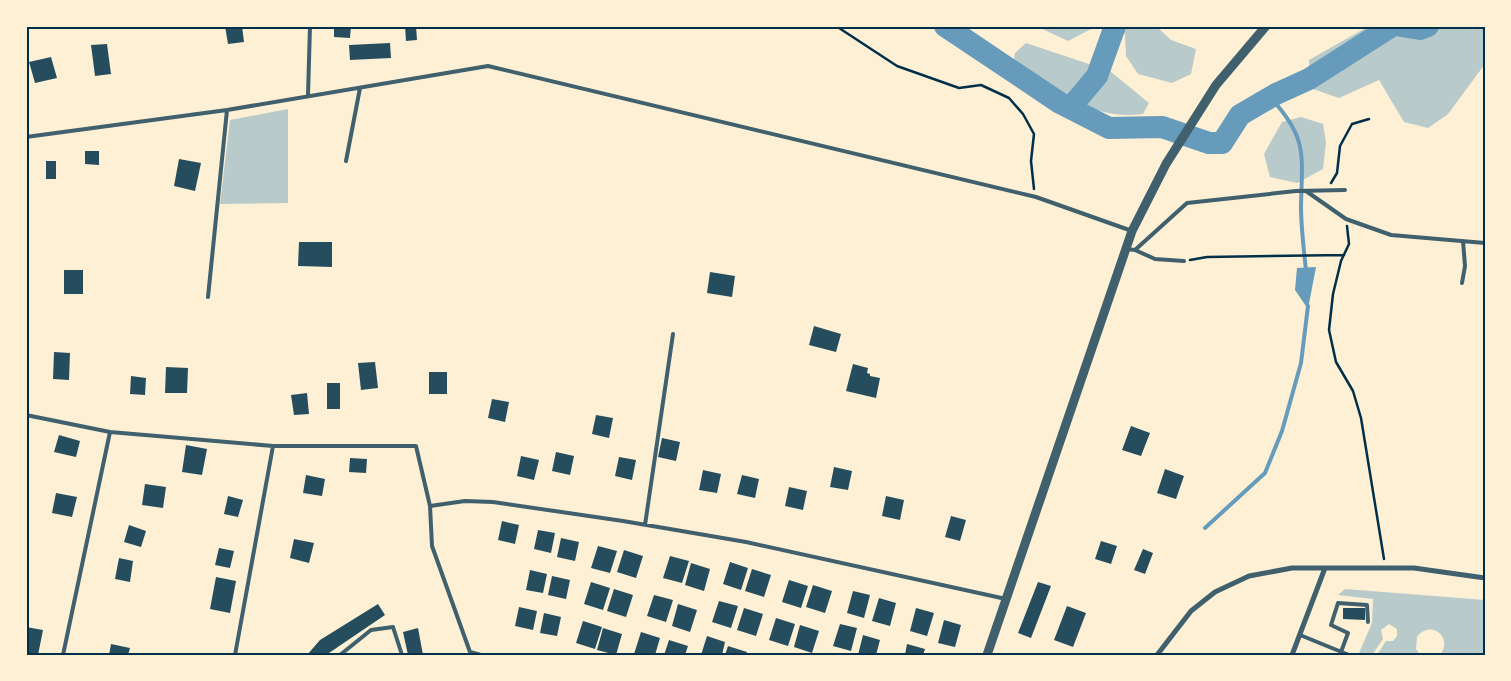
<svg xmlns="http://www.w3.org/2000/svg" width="1511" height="681" viewBox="0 0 1511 681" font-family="'DM Sans',sans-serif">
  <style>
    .green { fill: #b9caca }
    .water { fill: #669bbc }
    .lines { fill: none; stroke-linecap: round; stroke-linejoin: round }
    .stream { stroke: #669bbc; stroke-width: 4 }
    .river { stroke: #669bbc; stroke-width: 22 }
    .building { fill: #264d5e }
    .path { stroke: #003049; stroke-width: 2.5 }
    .service { stroke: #3f606c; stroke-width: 4 }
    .minor { stroke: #3f606c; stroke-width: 5 }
    .tertiary { stroke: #3f606c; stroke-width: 9 }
    .neatline { fill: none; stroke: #003049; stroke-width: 2 }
  </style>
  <rect width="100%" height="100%" fill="#fdf0d5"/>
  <path class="green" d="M1036 26H1097L1068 41Z
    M1111 26H1156L1171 40 1196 49 1191 74 1172 83 1138 74 1126 56 1125 34Z
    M1369 26H1485V64L1448 114 1428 128 1404 122 1379 80 1339 98 1310 88 1309 60Z
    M1026 43 1110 71 1149 103 1143 114C1096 121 1051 90 1013 66L1015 53Z
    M288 109V203L220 204 230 120Z
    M1301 117 1323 124 1326 142 1323 169 1297 183 1270 177 1264 154 1282 122Z
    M1345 589 1485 600V655H1440C1454 637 1430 619 1417 637L1416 649 1420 655H1377L1386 641H1393L1397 636V629L1389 624 1381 630 1383 639 1372 655 1359 653 1372 623 1373 599 1338 595Z"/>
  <path class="water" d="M1316 267 1308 309 1295 290 1297 268Z"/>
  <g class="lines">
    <path class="stream" d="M1270 97C1308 138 1302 154 1301 206 1301 228 1304 250 1306 271
      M1205 528 1265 473 1282 431 1301 363 1308 306"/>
    <path class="river" d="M945 26 1060 103 1109 128 1162 127 1209 143H1222L1240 115 1276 94 1309 79 1392 26
      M1401 26 1420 29 1428 26
      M1070 108 1097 76 1115 26"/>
  </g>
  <path class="building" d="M225 26H242L244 42 228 44Z
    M334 26H351L350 38 334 37Z
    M405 26H416L417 40 406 41Z
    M390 43 391 58 350 60 349 45Z
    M107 44 111 74 95 76 91 45Z
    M51 57 57 78 35 83 29 62Z
    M85 151H99V165L85 164Z
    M179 159 201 163 195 191 174 186Z
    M46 161H56V179H46Z
    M299 242H332V267L298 266Z
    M64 270H83V294H64Z
    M710 272 735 276 732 297 707 293Z
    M814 326 841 334 836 352 809 345Z
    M54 352 70 353 69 380 53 379Z
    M375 362 378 388 361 390 358 363Z
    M853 364 868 368 867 373 870 374V376L880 378 876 398 846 391Z
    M166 367 188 368 187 393H165Z
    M429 372H447V394H429Z
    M131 376 146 378 145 395 130 394Z
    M327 383H340V409H327Z
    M307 393 309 414 294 415 291 395Z
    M492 399 509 402 505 422 488 418Z
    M596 415 613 418 609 438 592 434Z
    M1131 426 1150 433 1141 456 1122 450Z
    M59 435 80 441 76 457 54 452Z
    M662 438 680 442 676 461 658 457Z
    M186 445 207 449 202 475 182 472Z
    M556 452 574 456 570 475 552 471Z
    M521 456 539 460 534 480 517 476Z
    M619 457 636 460 632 480 615 476Z
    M350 458 367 459 366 473 349 472Z
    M834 467 852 471 848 490 830 487Z
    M1165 469 1184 476 1176 499 1157 493Z
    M703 470 721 474 717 493 699 490Z
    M306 475 325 479 322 496 303 493Z
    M742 475 759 479 755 498 737 494Z
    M145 484 166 487 163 508 142 505Z
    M789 487 807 491 803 510 785 506Z
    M56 493 77 497 72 517 52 513Z
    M228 496 243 500 238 517 224 514Z
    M886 496 904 500 900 520 882 516Z
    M951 516 966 520 960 541 945 537Z
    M502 521 519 525 515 544 498 540Z
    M129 525 146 531 141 547 124 542Z
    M538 530 555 533 551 553 534 549Z
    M561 538 579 542 575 561 557 557Z
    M294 539 314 543 309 563 290 558Z
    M1101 541 1117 546 1111 564 1095 559Z
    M598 546 617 551 610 573 591 568Z
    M219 548 234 551 230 568 215 565Z
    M1143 549 1153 553 1145 574 1134 570Z
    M624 550 643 556 636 578 617 572Z
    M670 556 689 561 682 583 663 578Z
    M119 558 133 561 130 582 115 579Z
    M730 562 748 568 741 590 723 584Z
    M691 563 710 569 704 591 685 585Z
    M752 569 771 575 764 597 745 591Z
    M530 570 547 574 543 593 526 590Z
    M552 576 570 580 566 599 548 595Z
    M216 577 236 581 230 613 210 609Z
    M789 580 808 586 801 608 782 602Z
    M591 582 610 588 603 610 584 604Z
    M1038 582 1051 586 1031 638 1018 633Z
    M813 585 832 591 825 613 806 607Z
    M614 589 633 595 626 617 607 611Z
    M853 591 870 595 864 618 847 613Z
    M654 595 673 600 666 622 647 616Z
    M879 598 896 603 890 626 872 621Z
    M719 601 738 606 731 628 712 622Z
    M378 604 385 615 326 655H307L320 640Z
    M678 604 697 610 690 632 672 626Z
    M1067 606 1086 613 1073 647 1054 640Z
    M519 607 537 611 533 630 515 626Z
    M744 608 763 614 756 636 737 630Z
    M916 608 934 613 927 636 910 631Z
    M1343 608H1365V620L1343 619Z
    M544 613 561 617 557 636 540 633Z
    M776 618 795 624 788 646 769 640Z
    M944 620 961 625 955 647 938 643Z
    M583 621 602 627 595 649 576 643Z
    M840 624 857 628 851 651 833 646Z
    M800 625 819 631 812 653 794 647Z
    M26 627 43 630 38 655H26Z
    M418 628 423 655H408L403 632Z
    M603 628 622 634 616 655 597 650Z
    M641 632 660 638 655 655 634 654Z
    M863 635 880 640 876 655H858Z
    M707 636 725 642 722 655H701Z
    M669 640 688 646 685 655H664Z
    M111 644 130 648 128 655H109Z
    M907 644 925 649 923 655H905Z
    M728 646 747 652 746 655H725Z"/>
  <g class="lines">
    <path class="path" d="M836 26 897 66 959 88 981 85 1009 98 1023 114 1034 134 1031 161 1034 189
      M1331 183 1337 173 1340 146 1352 124 1369 119
      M1347 226 1349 244 1341 261 1333 294 1329 330 1336 362 1353 391 1361 418 1384 559
      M1190 260 1207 257 1344 255"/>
    <path class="service" d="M308 95 310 26
      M26 137 227 110 488 66 1036 197 1132 231
      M346 161 360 88
      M1306 191 1346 219 1391 235 1485 243
      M1126 249 1135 250 1187 203 1296 191 1345 190
      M1135 250 1155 259 1184 261
      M1462 283 1465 266 1463 241
      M208 297 227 110
      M26 415 110 432 273 446H416L430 506 465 501 493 502 623 521 746 542 1006 599
      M430 506 432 546 470 652 481 655
      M645 525 673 334
      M1300 635 1349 655
      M1341 652 1348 633 1331 625 1338 603 1367 605 1368 622
      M63 655 110 432
      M235 655 273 446
      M340 655 371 630 393 627 402 655"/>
    <path class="minor" d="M1157 655 1191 611 1215 592 1249 576 1292 568H1414L1485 578
      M1292 655 1325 568"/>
    <path class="tertiary" d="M987 655 1132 231 1166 164 1216 85 1266 26"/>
  </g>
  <rect width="1511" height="681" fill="none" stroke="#fdf0d5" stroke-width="55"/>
  <rect x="28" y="28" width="1456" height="626" class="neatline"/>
</svg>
